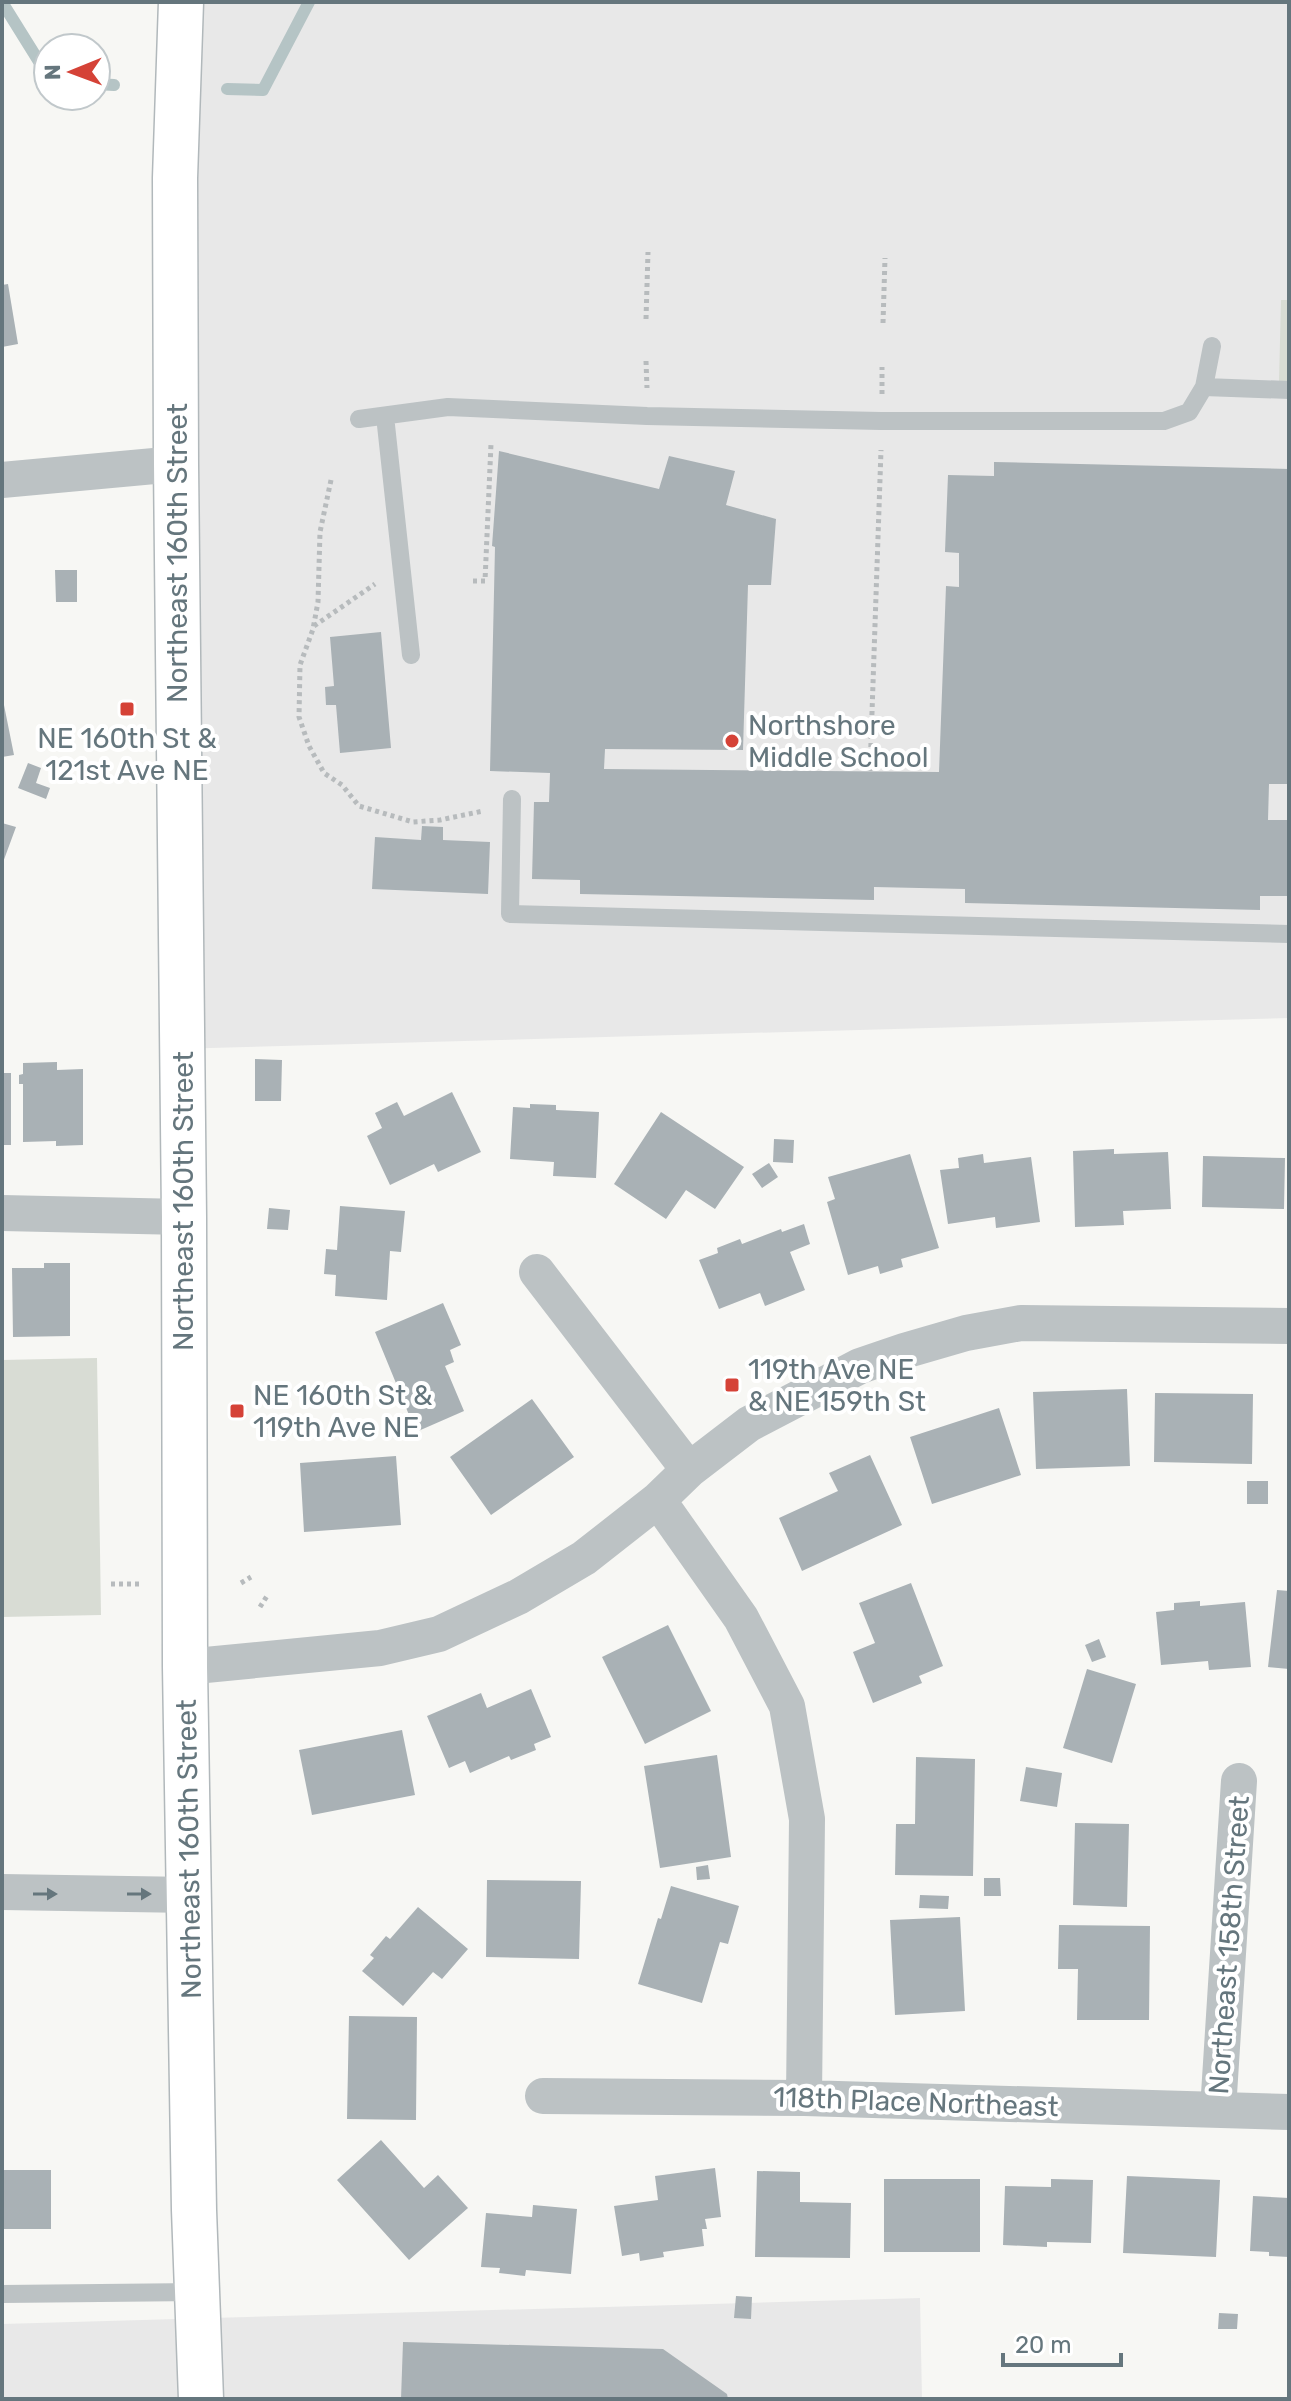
<svg xmlns="http://www.w3.org/2000/svg" width="1291" height="2401" viewBox="0 0 1291 2401" font-family="Rubik,sans-serif">
  <style>
    .built { fill: #e8e8e8 }
    .green { fill: #d8dcd4 }
    .lines { fill: none; stroke-linecap: round; stroke-linejoin: round }
    .stream { stroke: #b5c4c5; stroke-width: 12 }
    .building { fill: #a9b1b5 }
    .secondary-casing { stroke: #b1b8bb; stroke-width: 47 }
    .path { stroke: #b7bbbd; stroke-width: 5; stroke-dasharray: 4 4; stroke-linecap: butt }
    .lane { stroke: #bcc2c4; stroke-width: 18 }
    .street { stroke: #bcc2c4; stroke-width: 36 }
    .secondary { stroke: #fff; stroke-width: 44 }
    .oneway { fill: #65767d }
    .poi-dot { fill: #d54237; stroke: #fff; stroke-width: 3 }
    .labels { text-anchor: middle; dominant-baseline: central; stroke-width: 8; stroke-linejoin: round; paint-order: stroke }
    .street-label { font-size: 28px; fill: #65767d; stroke: #fff }
    .poi-label { font-size: 28px; fill: #65767d; stroke: #fff; text-anchor: start }
  </style>
  <rect width="100%" height="100%" fill="#f7f7f4"/>
  <path class="built" d="M180 2H1289V1018L174 1049Z
    M920 2298 922 2399H2V2324Z"/>
  <path class="green" d="M1281 300H1289V381H1279Z
    M97 1358 101 1615 2 1617V1360Z"/>
  <g class="lines">
    <path class="stream" d="M2 2 48 76
      M96 84 114 85
      M227 89 263 90 309 2"/>
  </g>
  <path class="building" d="M8 284 18 344 2 347V285Z
    M499 451 659 489 669 456 735 471 726 505 776 519 771 585H748L743 750 605 749 604 769 939 772 946 586 959 587V553L945 552 948 475 994 476V462L1289 469V784H1269L1268 820H1289V896H1260V910L965 903V889L874 887V900L580 894V880L532 879 534 802H549L550 773 490 771 495 547 492 546Z
    M55 570H77V602H56Z
    M381 632 391 748 340 753 336 705H326L325 687 334 686 330 637Z
    M2 695 14 755 2 757Z
    M28 763 41 768 36 783 50 788 46 799 18 788Z
    M2 823 16 827 2 865Z
    M422 826 443 827V840L490 842 488 894 372 889 375 837 421 840Z
    M255 1059 282 1060 281 1101H255Z
    M57 1062V1070L83 1069V1145L56 1146V1141L23 1142V1084H19V1075L23 1074V1063Z
    M2 1073H11V1145H2Z
    M452 1092 481 1152 438 1172 434 1164 390 1185 367 1136 382 1128 375 1113 397 1102 404 1116Z
    M530 1104 556 1105V1110L599 1112 596 1178 553 1176 554 1162 510 1159 513 1107 530 1108Z
    M661 1112 744 1167 715 1209 686 1190 666 1219 614 1184Z
    M774 1139 794 1140 793 1163 773 1162Z
    M1114 1149V1154L1168 1152 1171 1209 1123 1211 1124 1225 1075 1227 1073 1151Z
    M910 1154 939 1248 901 1259 903 1267 880 1274 878 1266 848 1275 827 1202 835 1199 828 1177Z
    M983 1154 984 1163 1031 1157 1040 1222 996 1228 995 1217 948 1224 940 1170 959 1168 958 1158Z
    M1203 1156 1285 1158 1284 1209 1202 1207Z
    M769 1163 778 1177 762 1188 752 1174Z
    M340 1206 405 1211 401 1252 390 1251 387 1300 335 1296 336 1275 324 1274 326 1249 337 1250Z
    M269 1208 290 1210 288 1230 267 1229Z
    M804 1224 810 1244 790 1252 805 1290 765 1306 760 1293 719 1309 699 1260 718 1253 717 1248 740 1239 742 1244 781 1229 782 1232Z
    M44 1263H70V1336L13 1337 12 1268H44Z
    M443 1303 461 1345 450 1350 454 1362 445 1366 464 1411 416 1432 375 1332Z
    M1127 1389 1130 1466 1036 1469 1033 1392Z
    M1155 1393 1253 1394 1252 1464 1154 1462Z
    M532 1399 574 1457 491 1515 450 1457Z
    M999 1408 1021 1475 932 1504 910 1437Z
    M870 1455 902 1525 802 1571 779 1518 838 1491 829 1473Z
    M396 1456 401 1525 304 1532 300 1463Z
    M1247 1481H1268V1504H1247Z
    M911 1583 943 1666 919 1676 922 1683 873 1703 853 1652 875 1643 859 1603Z
    M1277 1590 1289 1591V1669L1268 1667Z
    M1200 1601V1606L1245 1602 1251 1667 1209 1670 1208 1661 1161 1665 1156 1612 1174 1610V1603Z
    M668 1625 711 1711 645 1744 602 1657Z
    M1099 1639 1106 1657 1092 1662 1085 1645Z
    M1087 1669 1136 1684 1112 1763 1063 1748Z
    M531 1689 551 1737 534 1744 536 1750 511 1760 509 1756 470 1773 465 1761 449 1768 427 1716 481 1693 487 1708Z
    M402 1730 415 1795 312 1815 299 1750Z
    M717 1755 731 1857 660 1868 644 1766Z
    M916 1757 975 1759 973 1876 895 1875 896 1824H915Z
    M1026 1767 1062 1773 1057 1807 1020 1801Z
    M1075 1823 1129 1824 1127 1907 1073 1905Z
    M708 1865 710 1879 697 1880 696 1867Z
    M984 1878H1000L1001 1896H984Z
    M487 1880 581 1881 579 1959 486 1957Z
    M671 1886 739 1906 728 1944 720 1942 702 2003 638 1984 658 1918 661 1919Z
    M920 1895 949 1896 948 1909 919 1908Z
    M418 1907 468 1949 442 1979 433 1972 403 2006 362 1971 374 1958 370 1955 386 1936 390 1939Z
    M960 1917 965 2011 895 2015 890 1920Z
    M1059 1925 1150 1926 1149 2020H1077L1078 1969H1058Z
    M349 2016 417 2017 416 2120 347 2119Z
    M381 2140 424 2188 438 2175 468 2208 409 2260 337 2180Z
    M715 2168 721 2217 705 2219 707 2229H702L704 2246 663 2252 664 2257 640 2261 639 2253 622 2256 614 2206 658 2200 655 2176Z
    M2 2170H51V2229H2Z
    M757 2171 800 2172V2202L851 2203 850 2258 755 2257Z
    M1127 2176 1220 2180 1216 2257 1123 2253Z
    M884 2179H980V2252H884Z
    M1051 2179 1093 2180 1091 2243 1047 2242V2247L1003 2245 1005 2186 1051 2187Z
    M1253 2196 1289 2198V2257L1269 2256V2252L1250 2251Z
    M533 2205 577 2209 571 2274 526 2270 525 2276 499 2273 500 2268 481 2267 486 2213 532 2217Z
    M736 2296 752 2297 751 2319 734 2318Z
    M1219 2313 1238 2314 1237 2329H1218Z
    M403 2342 663 2349 727 2394 728 2399H401Z"/>
  <g class="lines">
    <g class="secondary-casing">
      <path id="secondary" d="M181 2 175 178 176 464 184 1217 185 1667 194 2210 201 2399"/>
    </g>
    <path class="path" d="M646 319 648 252
      M883 323 885 258
      M646 361 647 388
      M882 394V367
      M331 480 320 532 318 602 313 629 300 665 299 717 309 746 324 773 342 785 359 806 413 822 440 820 483 811
      M473 581H485L491 444
      M314 626 375 584
      M870 771 881 450
      M241 1583 251 1577
      M111 1584H142
      M260 1607 267 1596"/>
    <path class="lane" d="M1204 387 1289 390
      M385 416 411 655
      M359 419 448 407 647 416 881 421H1164L1189 412 1204 387 1212 346
      M512 799 510 914 1289 934
      M2 2294 198 2292"/>
    <path class="street" d="M2 480 176 464
      M2 1213 184 1217
      M537 1272 689 1470
      M658 1500 741 1618 787 1706 807 1819 804 2098
      M185 1667 380 1648 439 1634 518 1597 584 1558 658 1500 689 1470 749 1424 860 1366 904 1351 966 1333 1021 1323 1289 1326
      M2 1892 191 1895
      M543 2096 804 2098 1289 2112
      M1218 2110 1239 1781"/>
    <use href="#secondary" class="secondary"/>
  </g>
  <defs><path id="oneway-solid" d="M-6-.8H1V-3.2L6.5 0L1 3.2V.8H-6Z" transform="scale(2)"/></defs>
  <g class="oneway">
    <use href="#oneway-solid" transform="translate(45 1894)"/>
    <use href="#oneway-solid" transform="translate(139 1894)"/>
  </g>
  <g class="poi-dot">
    <rect x="119" y="701" width="16" height="16" rx="4"/>
    <circle cx="732" cy="741" r="8"/>
    <rect x="724" y="1377" width="16" height="16" rx="4"/>
    <rect x="229" y="1403" width="16" height="16" rx="4"/>
  </g>
  <g class="labels">
    <g class="street-label">
      <text transform="translate(177 553) rotate(-90)">Northeast 160th Street</text>
      <text transform="translate(183 1201) rotate(-90)">Northeast 160th Street</text>
      <text transform="translate(189 1849) rotate(-91)">Northeast 160th Street</text>
      <text transform="translate(1229 1945) rotate(-86)">Northeast 158th Street</text>
      <text transform="translate(916 2102) rotate(2)">118th Place Northeast</text>
    </g>
    <g class="poi-label">
      <text x="748" y="725">Northshore<tspan x="748" dy="32">Middle School</tspan></text>
      <text x="127" y="738" text-anchor="middle">NE 160th St &amp;<tspan x="127" dy="32">121st Ave NE</tspan></text>
      <text x="748" y="1369">119th Ave NE<tspan x="748" dy="32">&amp; NE 159th St</tspan></text>
      <text x="253" y="1395">NE 160th St &amp;<tspan x="253" dy="32">119th Ave NE</tspan></text>
    </g>
  </g>
  <rect width="1291" height="2401" fill="none" stroke="#65767d" stroke-width="8"/>
  <g transform="translate(72 72) rotate(269)"><circle r="38" fill="#ffffff" stroke="#c1c8cb" stroke-width="2"/>
  <path d="M0-6L14 30L0 20L-14 30Z" fill="#d54237"/>
  <text y="-12" font-size="22" font-weight="bold" text-anchor="middle" fill="#65767d">N</text>
  </g>
  <path d="M1003 2353v12h118v-12" fill="none" stroke="#65767d" stroke-width="4"/>
  <text x="1015" y="2353" font-size="24" fill="#65767d" stroke="#ffffff" stroke-width="6" paint-order="stroke">20 m</text>
</svg>
